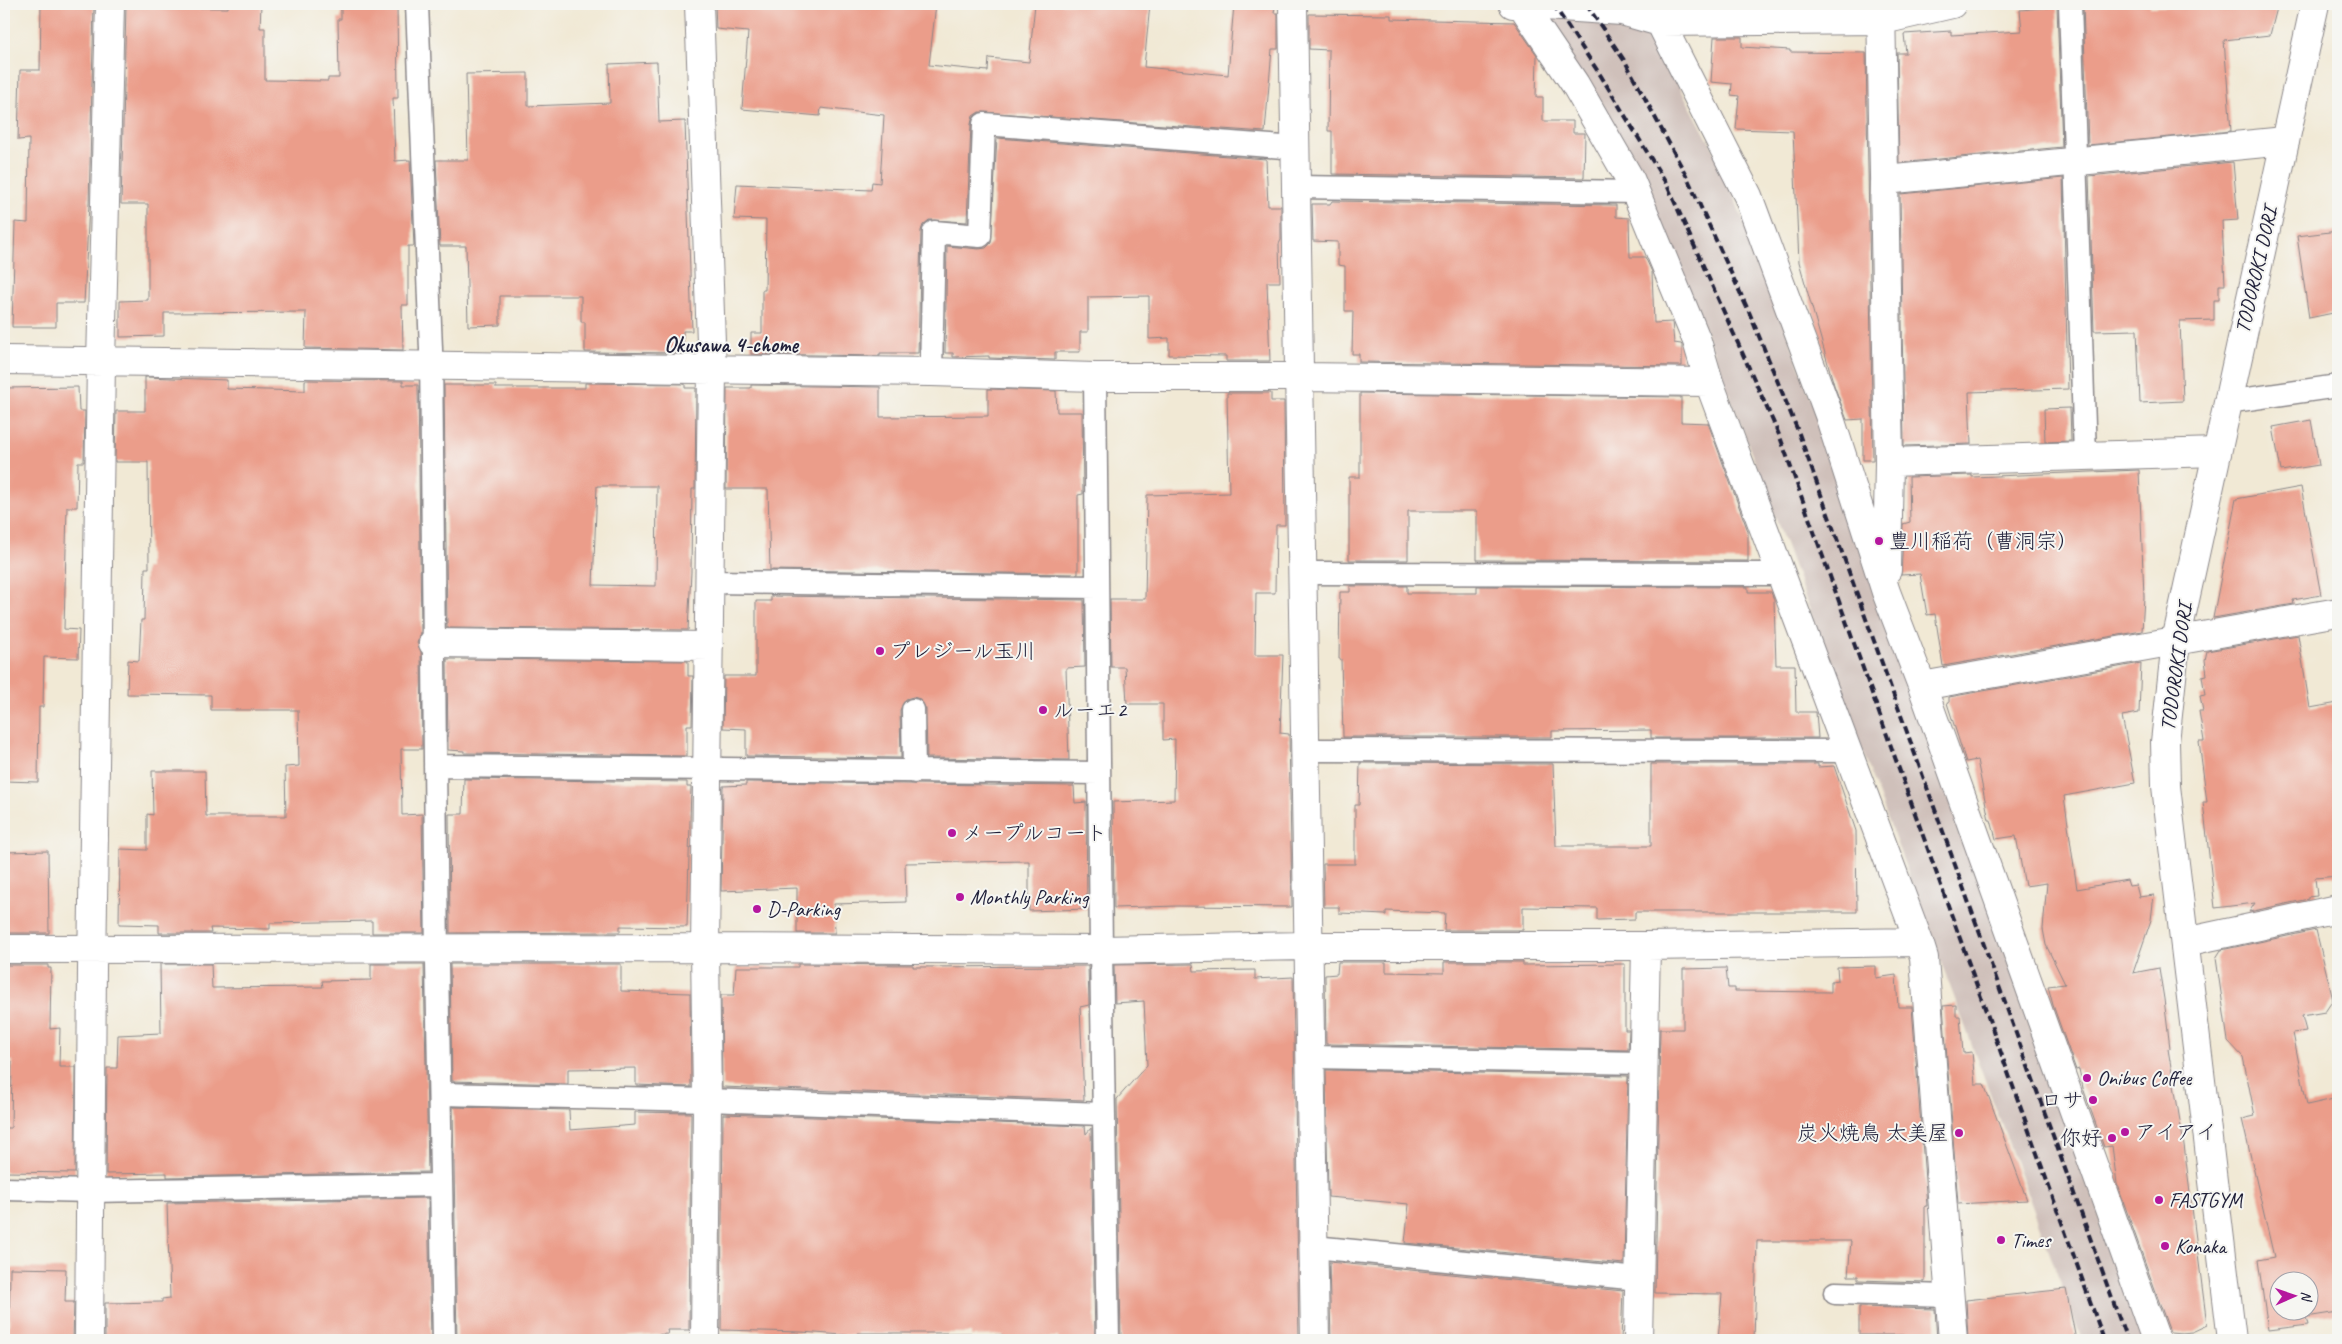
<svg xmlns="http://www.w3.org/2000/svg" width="2342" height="1344" viewBox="0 0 2342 1344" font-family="Caveat,'Klee One',sans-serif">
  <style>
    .railway { fill: #cfc0ba }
    .building { fill: #eb9d8a; fill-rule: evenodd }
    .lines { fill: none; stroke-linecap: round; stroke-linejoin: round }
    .lane-casing { stroke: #8a8688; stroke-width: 25 }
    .street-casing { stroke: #8a8688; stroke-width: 30 }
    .secondary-casing { stroke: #8a8688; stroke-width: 30 }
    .lane { stroke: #fff; stroke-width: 22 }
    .street { stroke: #fff; stroke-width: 28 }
    .secondary { stroke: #fff; stroke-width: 28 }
    .rail { stroke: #22223b; stroke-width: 4; stroke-dasharray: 8 4; stroke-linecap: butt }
    .poi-dot { fill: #b5179e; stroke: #f6f6f2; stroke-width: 2 }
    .labels { text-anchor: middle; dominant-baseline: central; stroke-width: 4; stroke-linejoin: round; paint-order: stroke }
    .street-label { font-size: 21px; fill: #22223b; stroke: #f6f6f2 }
    .poi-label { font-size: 21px; fill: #22223b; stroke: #f6f6f2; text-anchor: start }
    .neighbourhood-label { font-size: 22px; font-weight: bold; fill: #22223b; stroke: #f6f6f2 }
  </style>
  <rect width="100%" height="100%" fill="#f6f6f2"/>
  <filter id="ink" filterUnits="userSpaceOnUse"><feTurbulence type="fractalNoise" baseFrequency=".02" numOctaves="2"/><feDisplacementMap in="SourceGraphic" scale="10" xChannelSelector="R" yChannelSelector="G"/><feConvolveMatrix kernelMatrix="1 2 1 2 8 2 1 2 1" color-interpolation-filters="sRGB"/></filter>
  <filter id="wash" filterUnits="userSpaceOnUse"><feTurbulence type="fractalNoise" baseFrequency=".0096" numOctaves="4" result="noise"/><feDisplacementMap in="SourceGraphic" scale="20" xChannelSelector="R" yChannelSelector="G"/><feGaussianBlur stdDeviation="1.12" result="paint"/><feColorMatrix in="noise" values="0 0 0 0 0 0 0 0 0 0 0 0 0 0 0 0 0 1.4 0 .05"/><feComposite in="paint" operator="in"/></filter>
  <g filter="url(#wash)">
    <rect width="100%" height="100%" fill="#f1e9d5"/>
    <path class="railway" d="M1530 4H1635L1719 160 1775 299 2148 1340H2082L1704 326Z"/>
    <g id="blocks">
      <path class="building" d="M41 4H87L85 6H94L89 204 84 303H56V327H12L15 222 28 223 29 139 18 140 20 70H40Z
        M228 4H261L260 28H265V80L328 81V78H339L338 19H341V4H397L398 98H393L395 161 410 160 414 246H408V305H402L403 350 305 348 306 312 164 313V336L120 337V301L148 300V204H121L126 7 228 8Z
        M715 4H936L929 65 988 71 989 58 1029 62 1035 4H1150L1144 67 1228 75 1234 4 1275 7 1274 13H1278V49H1272L1265 132 979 112 973 116 971 124 967 222 929 220 923 225 921 231 918 353H880V356L751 354V333H762V290H765L766 220 734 219 737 184 871 190 872 182 880 183 884 115 821 108 820 116 742 109 748 32 716 29Z
        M2086 4H2150V7L2278 4 2270 35 2224 40 2231 131 2088 145 2083 5Z
        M2057 7 2062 147 1899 163 1897 53H1906L1904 34 1951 31V35L2022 31 2020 10Z
        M1309 14 1391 15V19L1514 22 1537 55 1536 97H1543V121H1573V133H1585L1584 178 1332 174V131H1328L1329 50 1309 49Z
        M1714 37H1742V47L1790 50V52L1866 53 1873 460H1863V419L1847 420 1834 385 1799 262 1793 131 1736 129 1739 96 1731 95 1732 84 1711 82Z
        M657 62 659 122 685 121 692 331H683L684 353 585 352V322H581V296H500V325L468 326 466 246H440L436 160H468L466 74 528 73V106L610 103 609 64Z
        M997 138 1266 159 1268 206H1281V240L1279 244 1280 282H1267L1270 361H1226V356L1169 355V338L1149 339V296L1088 297V332H1080V352H1055V360L989 358V356L953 357V353H945L947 246 979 249 986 248 991 243Z
        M2233 162 2238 220 2222 221 2225 285H2219V300H2214V320L2180 321 2183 401 2140 403 2137 330 2094 331 2089 176Z
        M2063 178 2068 389 1969 392 1971 444 1904 446 1900 194Z
        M1332 201 1616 205V217L1629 218 1630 257H1645L1652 272 1654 323 1672 322 1674 343 1681 344 1682 345V366L1359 362V354H1352L1353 311H1345V266L1338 265V242L1313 241 1312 204H1330Z
        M2338 231V312L2309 318 2297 236Z
        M145 377 227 380V389L305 391V380L403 381V385H418L421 634 417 643 421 652 422 749H401L402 815 422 814 424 933H372V921L270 923V929L210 928 211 933H159V925L119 924 120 849 147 850V814L153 815 152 771H205L206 816H286L285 767 299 766 298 710H211V695L127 694 128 660 139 661 141 620H144L145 568H149L148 462H115L116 411H145Z
        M585 383 685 384V388H696L695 489H692L691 572 688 630 447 628 444 385H496V388H585ZM597 486H657L656 586 593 585Z
        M751 385 880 387V417L988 416V389L1056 391 1057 412H1082L1083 494 1078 495V574L770 570 768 489H726L727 388H751Z
        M78 387 79 411H85L84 462H78L77 507H67L64 629 79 630 78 658 44 657 43 707H39L38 782 4 781V388Z
        M1227 393H1271V401H1284L1285 525H1276L1275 593H1256L1255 655H1283L1280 733 1289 734 1292 907 1177 906 1114 908 1113 802 1174 800 1175 739 1163 740V704H1127L1125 667H1111L1110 599H1145L1147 495 1229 493Z
        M1360 393 1681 397V422L1708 423 1748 531V561L1477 560V511H1408V560H1349V477H1360Z
        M2070 408 2071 441 2045 442 2044 409Z
        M2311 420 2319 465 2281 471 2273 427Z
        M2139 470 2144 597 2142 631 1943 666 1935 614 1927 615 1920 574 1901 575 1903 524 1910 522 1909 477 1972 475V477Z
        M2301 487 2321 595 2293 600 2294 604 2213 618 2236 499Z
        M1350 586H1407V593H1477V586L1748 587V592H1771L1774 600 1776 665H1795L1796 712H1816L1818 738H1651V730L1552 731V737H1343L1341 659H1339L1340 592H1350Z
        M771 596 1084 600 1085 667 1066 668 1069 760 927 758 926 709 920 699 913 697 906 699 900 710 901 758 746 756V729L723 728 724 676H756V601H771Z
        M2298 635 2310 708 2338 703V876L2315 878 2317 896 2308 897V899L2249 912 2255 903 2215 908 2203 802H2207L2199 741H2204L2199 711H2203L2200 696 2205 695 2202 676 2207 675 2205 660 2207 651Z
        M447 659 688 661V676H693L692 725H687V756L464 753V751L448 750Z
        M2141 663 2139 713 2122 716 2135 783 2064 796 2077 889 2127 880 2129 886 2136 885 2139 897 2154 895 2151 920 2133 973 2159 968 2164 999 2170 1048 2168 1049 2184 1145 2207 1325 2192 1332 2182 1333 2170 1332 2117 1184 2112 1146 2104 1147 2083 1088 2079 1069 2076 1070 2053 1005 2048 986 2065 984 2046 945 2043 929 2047 883 2025 886 2016 836 1996 839 1991 820H1989L1977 760 1966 762 1947 703H1949V697Z
        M1360 763 1553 764 1556 846H1651V764H1818V767L1834 766 1856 831 1857 912H1635V919L1597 920V908L1523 907V930H1444L1445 913 1386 911V915L1339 913V907H1324L1323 864H1355V805H1359Z
        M464 779 687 782V787H691L687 927 620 926V932L450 933 449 814H463Z
        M746 782 1074 786 1075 803 1086 802 1087 909 1029 911V861L905 863 906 902 834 904 835 933H797V888L721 891 723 786 746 785Z
        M48 851 49 933H4V852Z
        M2316 930 2333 1000 2325 1012 2302 1016 2306 1031 2293 1033 2307 1105 2338 1098V1312L2306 1317 2308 1325 2268 1330 2258 1260 2274 1257 2242 1119 2255 1116 2243 1057 2228 1041 2216 958 2221 950ZM2280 1282H2310V1312H2280Z
        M1338 962H1386V972L1444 973V962H1523V965L1625 964V1030H1629L1628 1050 1326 1044 1325 975 1337 974Z
        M160 964H211L212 988 323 987 322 981 371 980V964H424L428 1172 167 1177V1173L106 1174 107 1068H117L118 1035 161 1033Z
        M450 964H621V991L690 993 691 1087 636 1085V1068L568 1069V1084L452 1081Z
        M798 964 913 965V967L1088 966 1089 1005 1080 1007 1084 1100 722 1087 721 995H734L736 967H798Z
        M1193 964 1194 971 1255 970V979L1293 977 1299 1340H1123L1121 1339 1117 1099 1147 1065 1144 1001 1115 1003 1114 965Z
        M4 965H48V968H51L50 1029 60 1028 59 1067H76L75 1173 4 1172V1128H11L12 1061H4Z
        M1876 966V978L1896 975 1898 1007H1912L1927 1206H1925V1282L1858 1280V1276H1848L1851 1241H1757L1754 1340H1718L1722 1294 1655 1293 1660 1029H1683V969L1726 968 1728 988H1735V991L1831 992V981L1838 980 1837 967Z
        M1956 1005V1016H1960L1963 1053 1972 1052 1975 1084H1984L2027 1200 1958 1204 1943 1006Z
        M1326 1070 1628 1076 1624 1264 1405 1243 1409 1204 1328 1197Z
        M453 1107 569 1110 570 1130 635 1125V1112L691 1113 689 1330H667L668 1334 574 1340H457Z
        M723 1114 1085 1126 1086 1134 1091 1128 1095 1340H1058V1337L1004 1339 1003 1335 971 1336V1333H857V1336L801 1332 721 1330Z
        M428 1198 431 1340H105V1303L162 1302V1299L170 1298 167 1203Z
        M1329 1262 1623 1291 1621 1340H1331Z
        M10 1268 66 1269 65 1302H74L73 1340H9Z
        M2066 1289 2076 1340H1968L1966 1300Z
        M1859 1307 1935 1309 1937 1340H1904L1903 1335H1859Z"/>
    </g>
  </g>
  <g filter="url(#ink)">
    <use href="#blocks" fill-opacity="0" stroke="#8a8688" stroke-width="1"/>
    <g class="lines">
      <g class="lane-casing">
        <path id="lane" d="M417 4 431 349 437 963 444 1340
          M2070 4 2085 456
          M1297 187 1637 192
          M931 372 934 232 980 236 984 124 1296 148
          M1095 377 1101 950 1108 1340
          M2227 402 2338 386
          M1303 573 1782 574
          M709 582 1097 587
          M913 710 914 772
          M1306 750 1847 751
          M435 766 1099 773
          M1311 1057 1644 1063
          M441 1094 707 1100 1104 1114
          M4 1189 91 1191 441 1185
          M1314 1247 1639 1279
          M1835 1293 1950 1296"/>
      </g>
      <g class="street-casing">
        <path id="street" d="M699 4 712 370 705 948 707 1100 705 1340
          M1293 4 1315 1340
          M1513 4 1622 11 1660 22 1883 20 1952 4
          M1521 4 1575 84 1631 181 1697 341 1709 382 1919 942 1924 958 1953 1340
          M1656 4 1660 22 1748 196 1829 415 1886 592 1922 686 2156 1340
          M1881 4 1889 462 1887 570
          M1885 180 2285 141
          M4 360 931 372 1095 377H1300L1709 382
          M1889 462 2217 452
          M433 643 709 646
          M1922 686 2338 612
          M2185 942 2338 909
          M4 949 705 948 1101 950 1309 946H1646L1919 942
          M89 1340 92 969 101 362 110 4
          M1638 1340 1646 946"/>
      </g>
      <g class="secondary-casing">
        <path id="secondary" d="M2232 1340 2171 830 2166 786 2165 742 2176 641 2315 4"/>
      </g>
      <use href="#lane" class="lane"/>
      <use href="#street" class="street"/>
      <use href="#secondary" class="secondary"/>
      <path class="rail" d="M1553 4 1601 76 1667 185 1780 437 2104 1340
        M1586 4 1626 63 1686 175 1749 312 1798 431 2127 1340"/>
    </g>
  </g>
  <g class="poi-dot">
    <circle cx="1879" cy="541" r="5"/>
    <circle cx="880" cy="651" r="5"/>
    <circle cx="1043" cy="710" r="5"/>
    <circle cx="952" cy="833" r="5"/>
    <circle cx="960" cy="897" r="5"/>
    <circle cx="757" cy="909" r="5"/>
    <circle cx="2087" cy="1078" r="5"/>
    <circle cx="2093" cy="1100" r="5"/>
    <circle cx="2125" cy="1132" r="5"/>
    <circle cx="1959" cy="1133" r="5"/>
    <circle cx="2112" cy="1138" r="5"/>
    <circle cx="2159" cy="1200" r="5"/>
    <circle cx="2001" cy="1240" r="5"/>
    <circle cx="2165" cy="1246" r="5"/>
  </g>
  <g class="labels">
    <g class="street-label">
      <text transform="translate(2256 270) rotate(-77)">TODOROKI DORI</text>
      <text transform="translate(2176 667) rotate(-82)">TODOROKI DORI</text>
    </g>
    <g class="poi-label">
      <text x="1889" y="541">豊川稲荷（曹洞宗）</text>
      <text x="890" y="651">プレジール玉川</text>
      <text x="1053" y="710">ルーエ2</text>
      <text x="962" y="833">メープルコート</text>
      <text x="970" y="897">Monthly Parking</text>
      <text x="767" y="909">D-Parking</text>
      <text x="2097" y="1078">Onibus Coffee</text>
      <text x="2083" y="1100" text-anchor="end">ロサ</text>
      <text x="2135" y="1132">アイアイ</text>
      <text x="1949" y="1133" text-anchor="end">炭火焼鳥 太美屋</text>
      <text x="2102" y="1138" text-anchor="end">你好</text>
      <text x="2169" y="1200">FASTGYM</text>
      <text x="2011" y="1240">Times</text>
      <text x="2175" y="1246">Konaka</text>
    </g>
    <g class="neighbourhood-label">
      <text x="731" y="345">Okusawa 4-chome</text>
    </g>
  </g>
  <rect width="2342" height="1344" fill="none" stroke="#f6f6f2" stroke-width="20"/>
  <g transform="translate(2294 1296) rotate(88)"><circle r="24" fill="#f6f6f2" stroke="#a1a1a9"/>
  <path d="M0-4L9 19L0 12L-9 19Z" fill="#b5179e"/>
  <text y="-8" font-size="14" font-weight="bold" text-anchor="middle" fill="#22223b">N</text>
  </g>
</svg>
